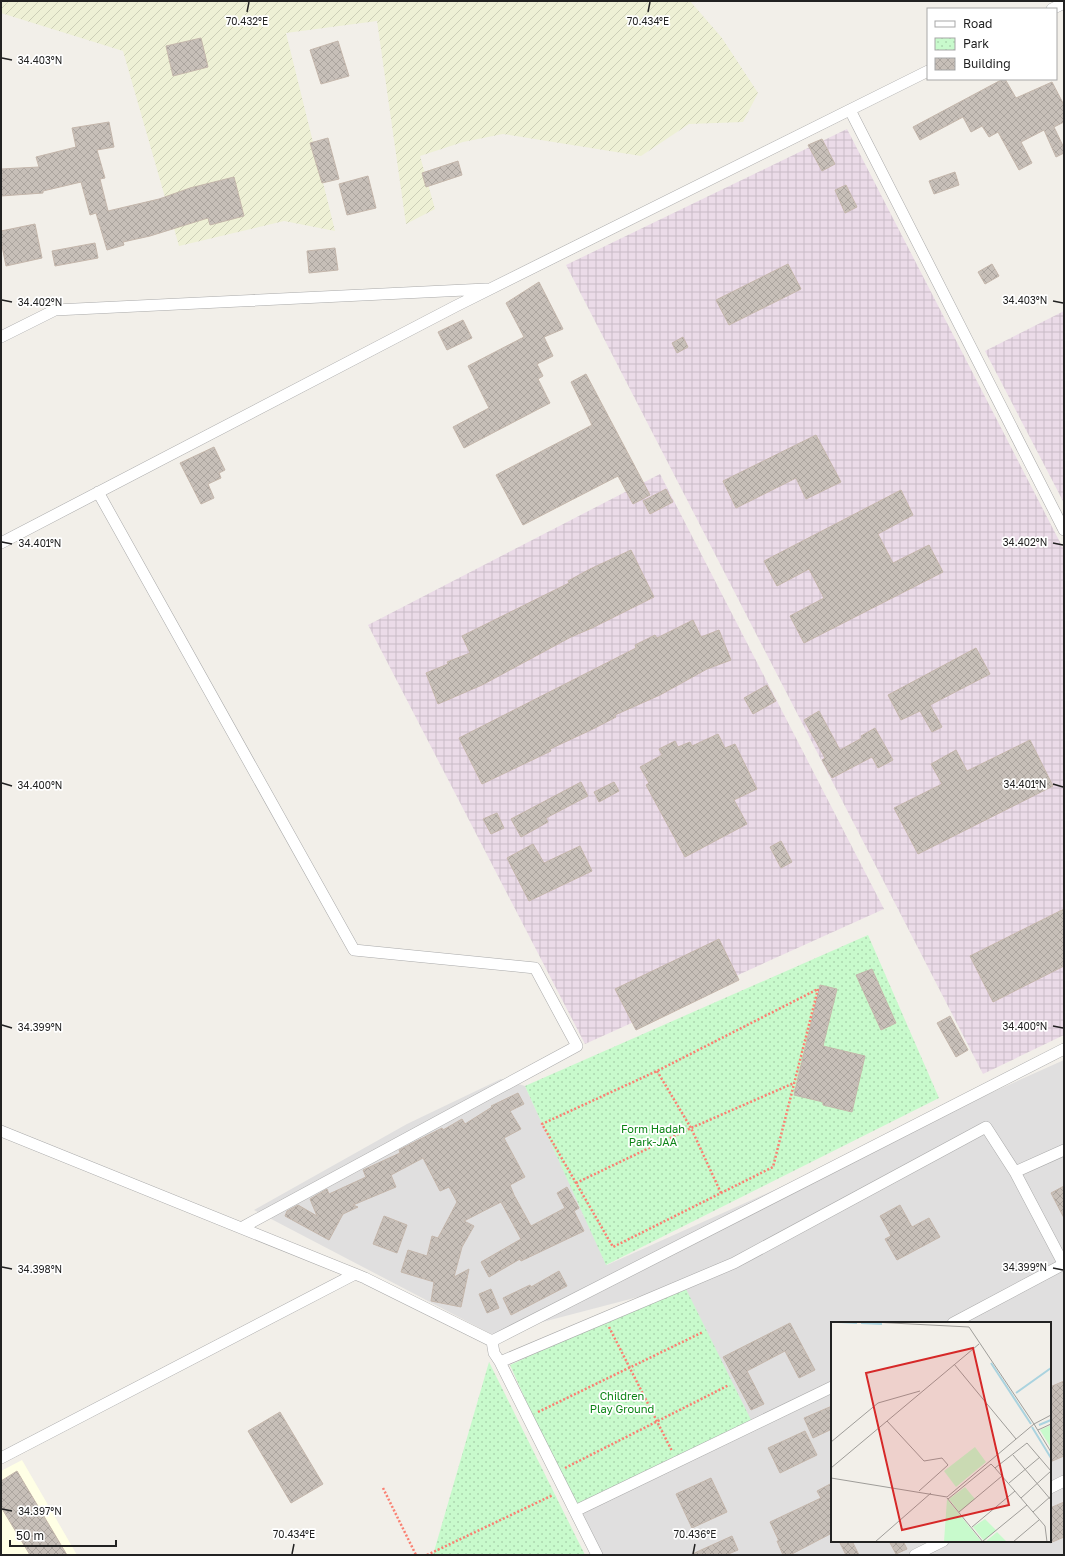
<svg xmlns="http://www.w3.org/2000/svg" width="1065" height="1556" viewBox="0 0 1065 1556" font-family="'Golos Text',sans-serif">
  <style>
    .residential { fill: #e0dfdf; fill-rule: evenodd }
    .industrial { fill: url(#industrial-grid) }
    .education { fill: #ffffe5 }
    .farmland { fill: url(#farmland-furrows) }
    .park { fill: url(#park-dots) }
    .building { fill: url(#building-cross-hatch); stroke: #c4b6ab }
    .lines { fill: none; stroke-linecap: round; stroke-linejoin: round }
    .street-casing { stroke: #a9a9a9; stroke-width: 12 }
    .path { stroke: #fa8072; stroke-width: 2.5; stroke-dasharray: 2 2; stroke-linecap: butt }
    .street { stroke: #fff; stroke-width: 11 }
    .ticks { fill: none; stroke: #222; stroke-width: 1.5 }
    .labels { text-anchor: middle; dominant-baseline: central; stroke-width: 3.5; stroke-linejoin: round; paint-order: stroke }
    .park-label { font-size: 11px; fill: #0c8416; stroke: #fff }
    .inset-river { fill: none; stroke: #aad3df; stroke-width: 2 }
    .inset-road { fill: none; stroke: #9f9d99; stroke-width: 1 }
    .view { fill: #d62828; fill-opacity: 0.15; stroke: #d62828; stroke-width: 2 }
    .inset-edge { fill: none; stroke: #222; stroke-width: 2 }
    .ticks-label { font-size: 10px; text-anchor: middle; fill: #222; stroke: #fff; stroke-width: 3.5; stroke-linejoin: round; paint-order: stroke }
  </style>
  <defs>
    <pattern id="industrial-grid" width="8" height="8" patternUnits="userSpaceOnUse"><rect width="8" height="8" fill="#ebdbe8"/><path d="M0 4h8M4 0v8" fill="none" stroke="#c9bcc7"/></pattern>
    <pattern id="farmland-furrows" width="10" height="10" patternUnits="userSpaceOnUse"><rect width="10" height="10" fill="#eef0d5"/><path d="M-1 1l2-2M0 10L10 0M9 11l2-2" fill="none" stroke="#ccceb7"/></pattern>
    <pattern id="park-dots" width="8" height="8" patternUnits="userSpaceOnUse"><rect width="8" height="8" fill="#c8facc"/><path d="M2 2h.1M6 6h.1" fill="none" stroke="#acd6af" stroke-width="1.8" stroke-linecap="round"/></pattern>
    <pattern id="building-cross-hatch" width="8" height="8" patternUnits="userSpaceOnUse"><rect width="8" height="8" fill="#c7bfb8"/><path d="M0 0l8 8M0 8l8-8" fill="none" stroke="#aba49e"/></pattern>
  </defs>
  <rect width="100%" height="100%" fill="#f2efe9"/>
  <path class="residential" d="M1064 1060V1555H597L575 1511 684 1285 493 1335 254 1210 407 1124 501 1079 525 1086 607 1265ZM832 1323H1050V1541H832Z"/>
  <path class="industrial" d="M847 129 1064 550V1035L983 1074 566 265Z
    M1064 311V503L985 351Z
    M660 474 884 909 585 1044 368 625Z"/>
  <path class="education" d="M22 1460 77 1555H1V1471Z"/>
  <path class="farmland" d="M1 1H690L722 38 758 93 743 122 689 124 641 156 503 134 463 142 420 156 435 209 406 224 377 21 286 33 335 231 284 221 179 246 123 51 1 13Z"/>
  <path class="park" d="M868 935 939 1098 606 1265 525 1086Z
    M684 1285 754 1426 575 1511 510 1365Z
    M489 1362 585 1555H433Z"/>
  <path class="building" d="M201 38 208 67 173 76 166 46Z
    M338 41 349 76 321 84 310 50Z
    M1003 79H1005L1016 98 1052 82 1064 105V122L1054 127 1064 148V153L1056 157 1044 130 1021 142 1032 163 1019 170 998 132 989 137 982 126 971 132 963 117 920 140 913 127Z
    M109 122 114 147 97 150 105 178 100 179 108 211 159 199 190 188 234 177 244 216 210 225 208 218 150 236 123 242 124 245 107 250 96 213 90 215 81 182 43 191V193L1 196V169L39 167 36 157 76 147 72 128Z
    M328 138 339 179 322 183 310 143Z
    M822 139 835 164 822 171 808 145Z
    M458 161 462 175 426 187 422 173Z
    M955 172 959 185 934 194 929 181Z
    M368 176 376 208 347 215 339 184Z
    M846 185 857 207 845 213 835 190Z
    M35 224 42 258 6 266 1 241V231Z
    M95 243 98 258 55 266 52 251Z
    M335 248 338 270 309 273 307 251Z
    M788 264 801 289 729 325 716 300Z
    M992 264 999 276 985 284 978 272Z
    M539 282 563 329 544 337 553 356 537 364 543 376 538 379 550 403 464 448 453 427 489 408 468 366 524 337 506 303Z
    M463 320 472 338 447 350 438 332Z
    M683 337 688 347 677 353 672 343Z
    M586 374 650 495 633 504 618 476 523 525 496 475 592 425 571 382Z
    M816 435 841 482 806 499 796 478 736 508 723 481Z
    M214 447 225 470 219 473 221 478 208 484 214 498 201 504 180 463Z
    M666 489 673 502 650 514 643 501Z
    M901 490 913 515 878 534 893 563 929 545 943 572 804 643 790 616 824 598 809 569 777 586 764 561Z
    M631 550 654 597 592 628 571 637 482 685 438 704 426 673 448 664 447 662 470 653 462 636 569 583 568 581 590 569Z
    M693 620 701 637 719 630 731 660 707 669 660 695 615 715 616 717 593 729 550 749 551 751 482 784 459 738 636 648 635 645 655 635 657 638Z
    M976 648 990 674 930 705 942 727 932 732 920 711 901 720 888 695Z
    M767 685 776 701 753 714 744 698Z
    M819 711 840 750 862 738 861 736 875 728 893 760 878 768 872 757 832 778 822 760 825 758 804 720Z
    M718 734 725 748 735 744 757 789 734 800 747 824 685 857 646 785 649 783 640 767 662 755 659 749 675 741 678 747 690 742 692 746Z
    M1030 740 1053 786 918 854 894 808 942 784 931 764 956 750 967 771Z
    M581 782 588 796 546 818 548 822 521 837 511 819Z
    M614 782 619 791 599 802 594 792Z
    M497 813 504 828 491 834 483 819Z
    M781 841 792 862 781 868 770 847Z
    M533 844 544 863 580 846 592 871 529 901 507 858Z
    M1064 909V966L993 1002 970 956Z
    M719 939 739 980 636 1030 615 989Z
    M872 969 896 1023 881 1030 856 975Z
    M820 985 837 989 823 1046 865 1056 852 1112 823 1105V1102L794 1095Z
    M950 1016 968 1050 956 1057 937 1023Z
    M518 1093 524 1104 510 1111 521 1129 504 1138 525 1177 510 1185 514 1195 531 1226 565 1208 557 1193 567 1187 579 1208 574 1211 584 1231 521 1261 520 1259 489 1277 481 1262 521 1239 501 1202 464 1221 474 1226 462 1247 454 1277 469 1269 461 1307 431 1301 434 1282 401 1272 408 1250 427 1256 432 1236 438 1238 457 1202 449 1187 440 1191 423 1158 391 1175 396 1187 353 1205 358 1207 343 1214 329 1240 285 1216 287 1211 298 1205 317 1216 310 1199 327 1189 329 1194 366 1177 363 1170 400 1153 399 1150 442 1128 443 1130 462 1119 465 1124 492 1107 491 1106Z
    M1064 1186V1218L1051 1193Z
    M900 1205 912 1227 929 1218 940 1237 897 1260 885 1239 891 1236 880 1216Z
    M384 1216 407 1225 397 1253 373 1244Z
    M559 1271 567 1286 511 1315 503 1298 530 1285 531 1287Z
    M491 1289 499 1308 487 1313 479 1294Z
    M790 1323 815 1370 799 1378 785 1351 747 1371 764 1404 751 1410 723 1357Z
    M1064 1381V1456L1050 1462V1387Z
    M832 1406V1429L813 1438 804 1418Z
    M280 1412 323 1484 291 1503 248 1431Z
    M805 1431 817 1455 780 1473 768 1448Z
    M17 1471 67 1555H30L1 1507V1481Z
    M711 1478 727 1512 692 1528 676 1494Z
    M832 1483V1533L790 1555H783L777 1541H779L770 1522 821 1498 817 1491Z
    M1064 1502V1537L1050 1543V1508Z
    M732 1536 738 1550 726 1555H690Z
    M839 1541H852L859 1555H846Z
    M889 1541H903L907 1549 896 1554Z"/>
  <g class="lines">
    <g class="street-casing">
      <path id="street" d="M1052 9 1064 3
        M850 110 1064 530
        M1 337 55 310 486 289
        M98 492 354 950 535 968 577 1046 241 1228
        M1 543 456 306 928 71
        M1 1131 365 1278 492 1341 1064 1049
        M1015 1172 1064 1265
        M953 1323 1064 1264
        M492 1341 494 1353 500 1362 597 1555
        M500 1362 734 1263 986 1127 1015 1172 1064 1150
        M1 1458 355 1274
        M1050 1488 1064 1481
        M575 1511 832 1387
        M915 1555 943 1541"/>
    </g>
    <path class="path" d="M818 989 773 1167 613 1247 542 1124 657 1071Z
      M657 1071 691 1128 721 1193
      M576 1183 691 1128 794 1083
      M609 1327 672 1451
      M538 1412 703 1332
      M565 1468 729 1385
      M383 1488 416 1555
      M427 1555 553 1495"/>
    <use href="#street" class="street"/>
  </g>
  <path class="ticks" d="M247 12 249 2M648 12 650 2M2 58 12 60M2 300 12 302M1053 301 1063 303M2 542 12 544M1053 543 1063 545M2 783 12 786M1053 784 1063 787M2 1025 12 1028M1053 1026 1063 1028M2 1267 12 1269M1053 1268 1063 1270M2 1509 12 1511M292 1554 294 1544M693 1554 695 1544"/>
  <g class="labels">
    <g class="park-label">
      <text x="653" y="1128">Form Hadah<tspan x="653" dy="13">Park-JAA</tspan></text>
      <text x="622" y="1395">Children<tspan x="622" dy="13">Play Ground</tspan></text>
    </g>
  </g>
  <g transform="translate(831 1322)">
    <rect width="220" height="220" fill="#f2efe9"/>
    <path d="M220 103V126L209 108ZM144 125 155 140 125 165 113 149ZM134 165 144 177 128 190 118 177ZM116 177 150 219V220H113ZM154 197 165 208 153 219 142 205ZM166 210 176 220H154Z" fill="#c8facc"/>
    <path class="inset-river" d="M8 0 26 1M30 1 51 2M160 41 200 102M185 71 220 46M208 103 220 98M201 105 220 136"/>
    <path class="inset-road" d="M41 0 138 5 203 102M123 42 185 117M220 93 203 102 220 130M56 99 93 139 111 136 117 143 88 169M207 108 220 102M0 120 47 81 89 69M182 133 220 178M0 146 148 22M164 146 214 204 216 220M0 156 116 175 203 102M178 161 209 135M116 176 152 220M190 176 220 149M117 177 160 142 164 146 196 121 220 149M128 190 171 154M202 190 220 174M141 205 184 169M152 219 196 183M44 220 100 171M182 220 208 198"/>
    <path class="view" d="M142 26 178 183 71 208 35 51Z"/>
    <rect width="220" height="220" class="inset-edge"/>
  </g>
  <g class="ticks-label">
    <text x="247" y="25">70.432°E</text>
    <text x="648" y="25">70.434°E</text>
    <text x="40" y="64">34.403°N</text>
    <text x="1025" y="304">34.403°N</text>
    <text x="40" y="306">34.402°N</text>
    <text x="1025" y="546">34.402°N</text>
    <text x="40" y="547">34.401°N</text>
    <text x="1025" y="788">34.401°N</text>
    <text x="40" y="789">34.400°N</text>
    <text x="1025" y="1030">34.400°N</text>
    <text x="40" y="1031">34.399°N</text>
    <text x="1025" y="1271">34.399°N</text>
    <text x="40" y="1273">34.398°N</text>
    <text x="40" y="1515">34.397°N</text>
    <text x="294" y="1538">70.434°E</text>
    <text x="695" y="1538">70.436°E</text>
  </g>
  <rect width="1065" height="1556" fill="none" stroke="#222222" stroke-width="4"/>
  <rect x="927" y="8" width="130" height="72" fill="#ffffff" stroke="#a7a7a7"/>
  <rect x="935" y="21" width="20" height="6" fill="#ffffff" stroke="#a7a7a7"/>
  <text x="963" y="28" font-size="12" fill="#222222">Road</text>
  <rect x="935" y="38" width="20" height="12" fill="url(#park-dots)" stroke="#a7a7a7"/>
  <text x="963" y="48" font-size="12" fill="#222222">Park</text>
  <rect x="935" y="58" width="20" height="12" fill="url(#building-cross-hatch)" stroke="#a7a7a7"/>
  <text x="963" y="68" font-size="12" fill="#222222">Building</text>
  <path d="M10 1540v6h106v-6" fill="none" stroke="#222222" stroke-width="2"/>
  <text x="16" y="1540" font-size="12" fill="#222222" stroke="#ffffff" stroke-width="3" paint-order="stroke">50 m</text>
</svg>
